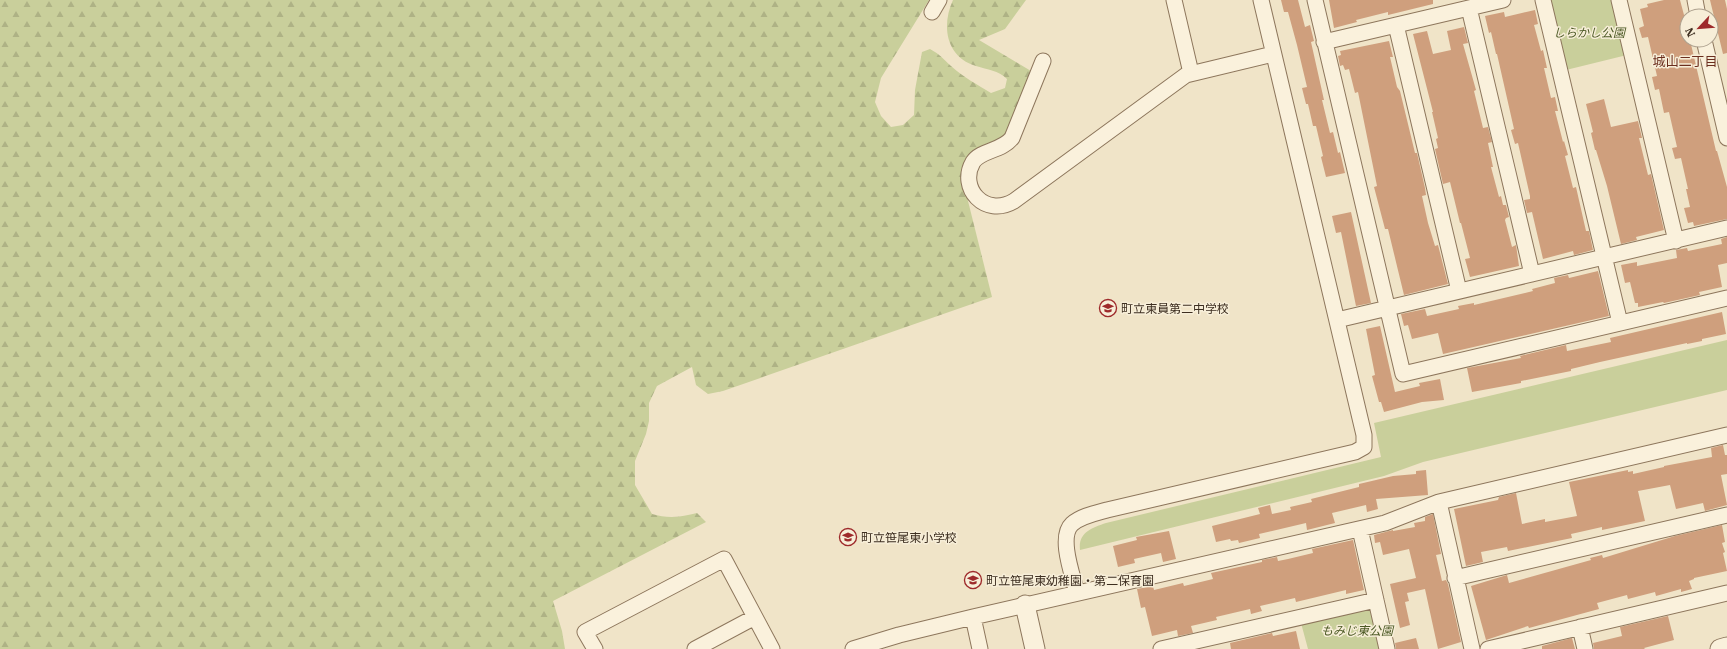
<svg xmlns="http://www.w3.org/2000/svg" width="1727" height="649" viewBox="0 0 1727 649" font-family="'IBM Plex Serif','Noto Sans JP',serif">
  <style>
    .green { fill: #c9cf9b }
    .forest { fill: url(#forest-firs) }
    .building { fill: #cf9f7d }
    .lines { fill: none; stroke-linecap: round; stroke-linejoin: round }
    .minor-casing { stroke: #8d765c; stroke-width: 17 }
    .tertiary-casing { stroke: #8d765c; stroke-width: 21 }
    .minor { stroke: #faf1dc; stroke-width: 15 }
    .tertiary { stroke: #faf1dc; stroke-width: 19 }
    .labels { text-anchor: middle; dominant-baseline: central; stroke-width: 3; stroke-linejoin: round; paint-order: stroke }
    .park-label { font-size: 12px; font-style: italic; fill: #4d5a26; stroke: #f7eed8 }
    .poi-label { font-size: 12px; fill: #3d2e20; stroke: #f7eed8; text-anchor: start }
    .neighbourhood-label { font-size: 13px; fill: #6b2e1e; stroke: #f7eed8 }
  </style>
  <defs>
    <pattern id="forest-firs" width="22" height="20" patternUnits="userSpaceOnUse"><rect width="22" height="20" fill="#c9cf9b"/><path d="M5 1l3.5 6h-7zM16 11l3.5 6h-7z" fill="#aeb285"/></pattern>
  </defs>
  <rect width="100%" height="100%" fill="#f0e4c8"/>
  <path class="green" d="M1551 0H1613L1627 55 1566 70Z
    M1727 340V390L1423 462 1384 476 1080 550C1078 532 1092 528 1106 523L1381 457 1374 423Z
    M1368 607 1371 610 1381 649H1308L1301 623Z"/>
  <path class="forest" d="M0 0H929L881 78 875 102 881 116 891 127 903 125 914 115 915 90 922 52 930 49C941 55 942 58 951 66 963 77 978 85 991 93L1005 88 1007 79C998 70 988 70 976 66 946 57 941 26 953 0H1026L1005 29 979 40 1031 71 1025 93 1010 135 963 181 992 297 723 391 708 394 696 385 692 367 657 386 649 403V421L646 434 635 461V485L652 514C668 519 682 517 697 513L706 522 553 601 562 631 565 649H0Z"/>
  <path class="building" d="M1281 0H1298L1305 27 1310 25 1314 41 1311 42 1324 100H1322L1330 133 1333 132 1338 153 1340 152 1345 173 1326 177 1321 157 1323 156 1316 126H1313L1308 104H1306L1302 88 1307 87 1297 45 1288 12H1284Z
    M1329 0H1433V4L1388 15V12L1356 20 1357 22 1334 28Z
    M1664 0H1680L1684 15 1687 14V40H1690L1716 151H1717L1727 187V219L1694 226 1693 222 1688 223 1684 208 1690 207 1686 189H1688L1681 158 1675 159 1672 148 1677 147 1669 112 1664 113 1659 89 1655 90 1652 77 1657 76 1648 37 1642 38 1639 28 1644 26 1640 9 1648 7 1647 4Z
    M1710 0H1725L1727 9V53L1723 54Z
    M1535 10 1538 24 1534 25 1541 51 1543 50 1547 68H1544L1551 98 1555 97 1558 111H1555L1563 142 1564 141 1568 155 1565 156 1573 188 1576 187 1586 231H1589L1593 250 1574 255 1573 251 1543 259 1532 212 1527 213 1524 200 1530 199V196L1518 143 1515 144 1511 130 1514 129 1497 54H1496L1491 32 1489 33 1485 16 1504 12 1505 17Z
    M1464 27 1468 43 1463 44 1476 90 1474 91 1483 128 1488 127 1492 142 1488 143 1493 167H1491L1499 197 1501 196 1503 205H1506L1509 217 1506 218 1505 220 1512 247 1516 245 1519 266 1470 277 1465 259 1470 258 1461 223H1460L1450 182 1443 184 1435 149 1438 148 1436 139 1438 138 1432 112H1433L1413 34 1427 31 1433 54 1451 50 1447 31Z
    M1389 41 1393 57H1390L1397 87 1400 91 1415 153H1417L1425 188 1426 195 1422 196 1428 223 1435 246 1438 245 1448 284 1404 295 1388 229H1385L1374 187 1377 186 1358 92 1355 93 1349 69 1345 70 1343 65 1340 66 1338 56 1341 55 1340 51Z
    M1604 99 1611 127 1638 121 1642 138H1639L1648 175 1651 174 1664 230 1636 237 1637 240 1621 244 1607 186 1596 150H1595L1591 133 1593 132 1586 104Z
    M1351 212 1371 303 1356 306 1341 232 1336 233 1332 216Z
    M1727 237V263L1718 265 1722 287 1699 292 1700 295 1664 303 1663 302 1638 307V303H1635L1630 282 1625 283 1621 265 1637 262V266L1677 258 1676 250 1687 248 1688 251 1722 244 1721 239Z
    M1598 271 1609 316 1443 354 1438 333 1412 339 1408 325 1404 326 1401 314 1425 309 1427 316 1459 309 1458 306 1474 303V305L1533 291 1532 289 1555 283 1554 278 1568 275 1569 278Z
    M1722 312 1726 334 1702 339V341L1687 344V343L1600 362 1571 369V371L1521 381V383L1472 392 1467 368 1521 358 1520 356 1566 345 1567 351 1611 342 1610 338Z
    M1380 326 1395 392 1420 386 1419 383 1440 379 1444 400 1422 402 1384 412 1381 402H1379L1372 376 1375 375 1366 329Z
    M1723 445 1725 455H1727V474L1721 475 1727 505 1705 511 1703 503 1676 509 1670 485 1638 491 1645 521 1602 530V527L1571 534 1572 538 1508 551 1507 547 1481 552 1483 562 1466 566 1454 509 1498 500 1499 497 1516 493 1522 524 1545 519V522L1577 516 1569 482 1628 470V472L1633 471V474L1664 467V466L1712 457 1711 448Z
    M1426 470 1428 495 1376 499 1378 509 1367 512 1366 505 1332 513 1335 523 1307 530 1306 523 1259 534 1260 538 1239 543 1238 540 1231 541 1230 539 1216 542 1212 526 1260 514 1258 508 1270 505 1272 514 1291 510 1290 507 1312 502 1311 499 1359 487V484L1393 476 1416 474V471Z
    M1433 514 1441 554 1436 555 1442 581 1446 580 1448 584 1461 642 1438 649 1425 589 1407 593 1409 601 1405 602 1410 625 1400 628 1390 584 1416 578 1409 549 1383 555 1380 542 1375 543 1374 535 1393 530V531L1415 527 1414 523 1425 521V517Z
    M1722 525 1725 542 1722 543 1725 552 1723 553 1727 571 1694 578V579L1689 581 1692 589 1681 592V589L1656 596 1655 592 1628 599 1627 595 1597 603 1599 609 1529 628 1528 626 1486 640 1471 586 1507 575 1509 583 1591 560 1590 558 1602 555 1603 558 1675 536Z
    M1169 531 1176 559 1163 562 1161 553 1134 559 1135 563 1118 567 1113 546 1137 540 1136 537Z
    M1353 540 1364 590 1346 594V590L1296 602 1295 598 1260 606 1262 611 1251 614 1250 609 1216 617 1217 620 1191 626 1193 633 1178 636 1177 630 1152 636 1145 607 1141 608 1137 589 1153 586 1154 590 1183 583 1184 586 1213 579 1211 573 1262 562V560L1277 557 1278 561 1288 559 1313 553 1312 549Z
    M1668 616 1674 640 1644 648 1645 649H1594L1593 643 1622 636 1620 627Z
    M1296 631 1300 649H1231L1230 643 1272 633 1273 636Z
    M1416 638 1419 649H1396L1395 643Z
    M1572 638 1575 649H1542V646Z"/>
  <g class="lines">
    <g class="minor-casing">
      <path id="minor" d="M1174 0 1191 73
        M1315 0 1403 374 1727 298
        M1543 0 1620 323
        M1619 0 1676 241
        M1695 0 1698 16
        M1469 8 1532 274
        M932 12 939 0
        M1396 25 1459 291
        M1704 40 1727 138
        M1324 42 1503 0
        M1043 61 1012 138C1002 151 981 150 973 162 958 188 985 218 1014 201L1186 75 1273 54
        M1337 320 1727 228
        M1439 502 1472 649
        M1360 529 1387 649
        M1455 578 1727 515
        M1077 593C1073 576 1058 537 1072 524 1081 516 1096 513 1107 510L1355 452 1364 447V435L1261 0
        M973 617 980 649
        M1580 627 1585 649
        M595 649 585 632 724 559 772 649
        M695 649 755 617
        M853 649 899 635 973 617 1385 523 1439 502 1727 435
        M1161 649 1376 600
        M1488 649 1727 593"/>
    </g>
    <g class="tertiary-casing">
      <path id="tertiary" d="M1025 605 1035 649
        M1720 649 1727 647"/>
    </g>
    <use href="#minor" class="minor"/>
    <use href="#tertiary" class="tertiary"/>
  </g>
  <defs>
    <g id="school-ring" transform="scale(0.9)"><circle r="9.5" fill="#f7eed8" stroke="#9e2a2b" stroke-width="1.5"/><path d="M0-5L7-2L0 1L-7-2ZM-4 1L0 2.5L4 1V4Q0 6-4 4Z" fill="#9e2a2b"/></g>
  </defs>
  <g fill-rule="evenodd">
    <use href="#school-ring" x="1108" y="308"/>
    <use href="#school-ring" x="848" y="537"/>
    <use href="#school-ring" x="973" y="580"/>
  </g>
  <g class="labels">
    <g class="park-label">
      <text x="1589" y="32">しらかし公園</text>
      <text x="1357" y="630">もみじ東公園</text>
    </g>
    <g class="poi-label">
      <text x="1121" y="308">町立東員第二中学校</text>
      <text x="861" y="537">町立笹尾東小学校</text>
      <text x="986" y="580">町立笹尾東幼稚園・第二保育園</text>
    </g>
    <g class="neighbourhood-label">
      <text x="1685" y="61">城山二丁目</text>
    </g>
  </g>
  <g transform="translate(1699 28) rotate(244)"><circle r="19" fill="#f7eed8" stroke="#ada18e"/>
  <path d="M0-3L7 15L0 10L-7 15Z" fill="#9e2a2b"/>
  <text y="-6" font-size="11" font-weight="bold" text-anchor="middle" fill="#3d2e20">N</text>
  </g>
</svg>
